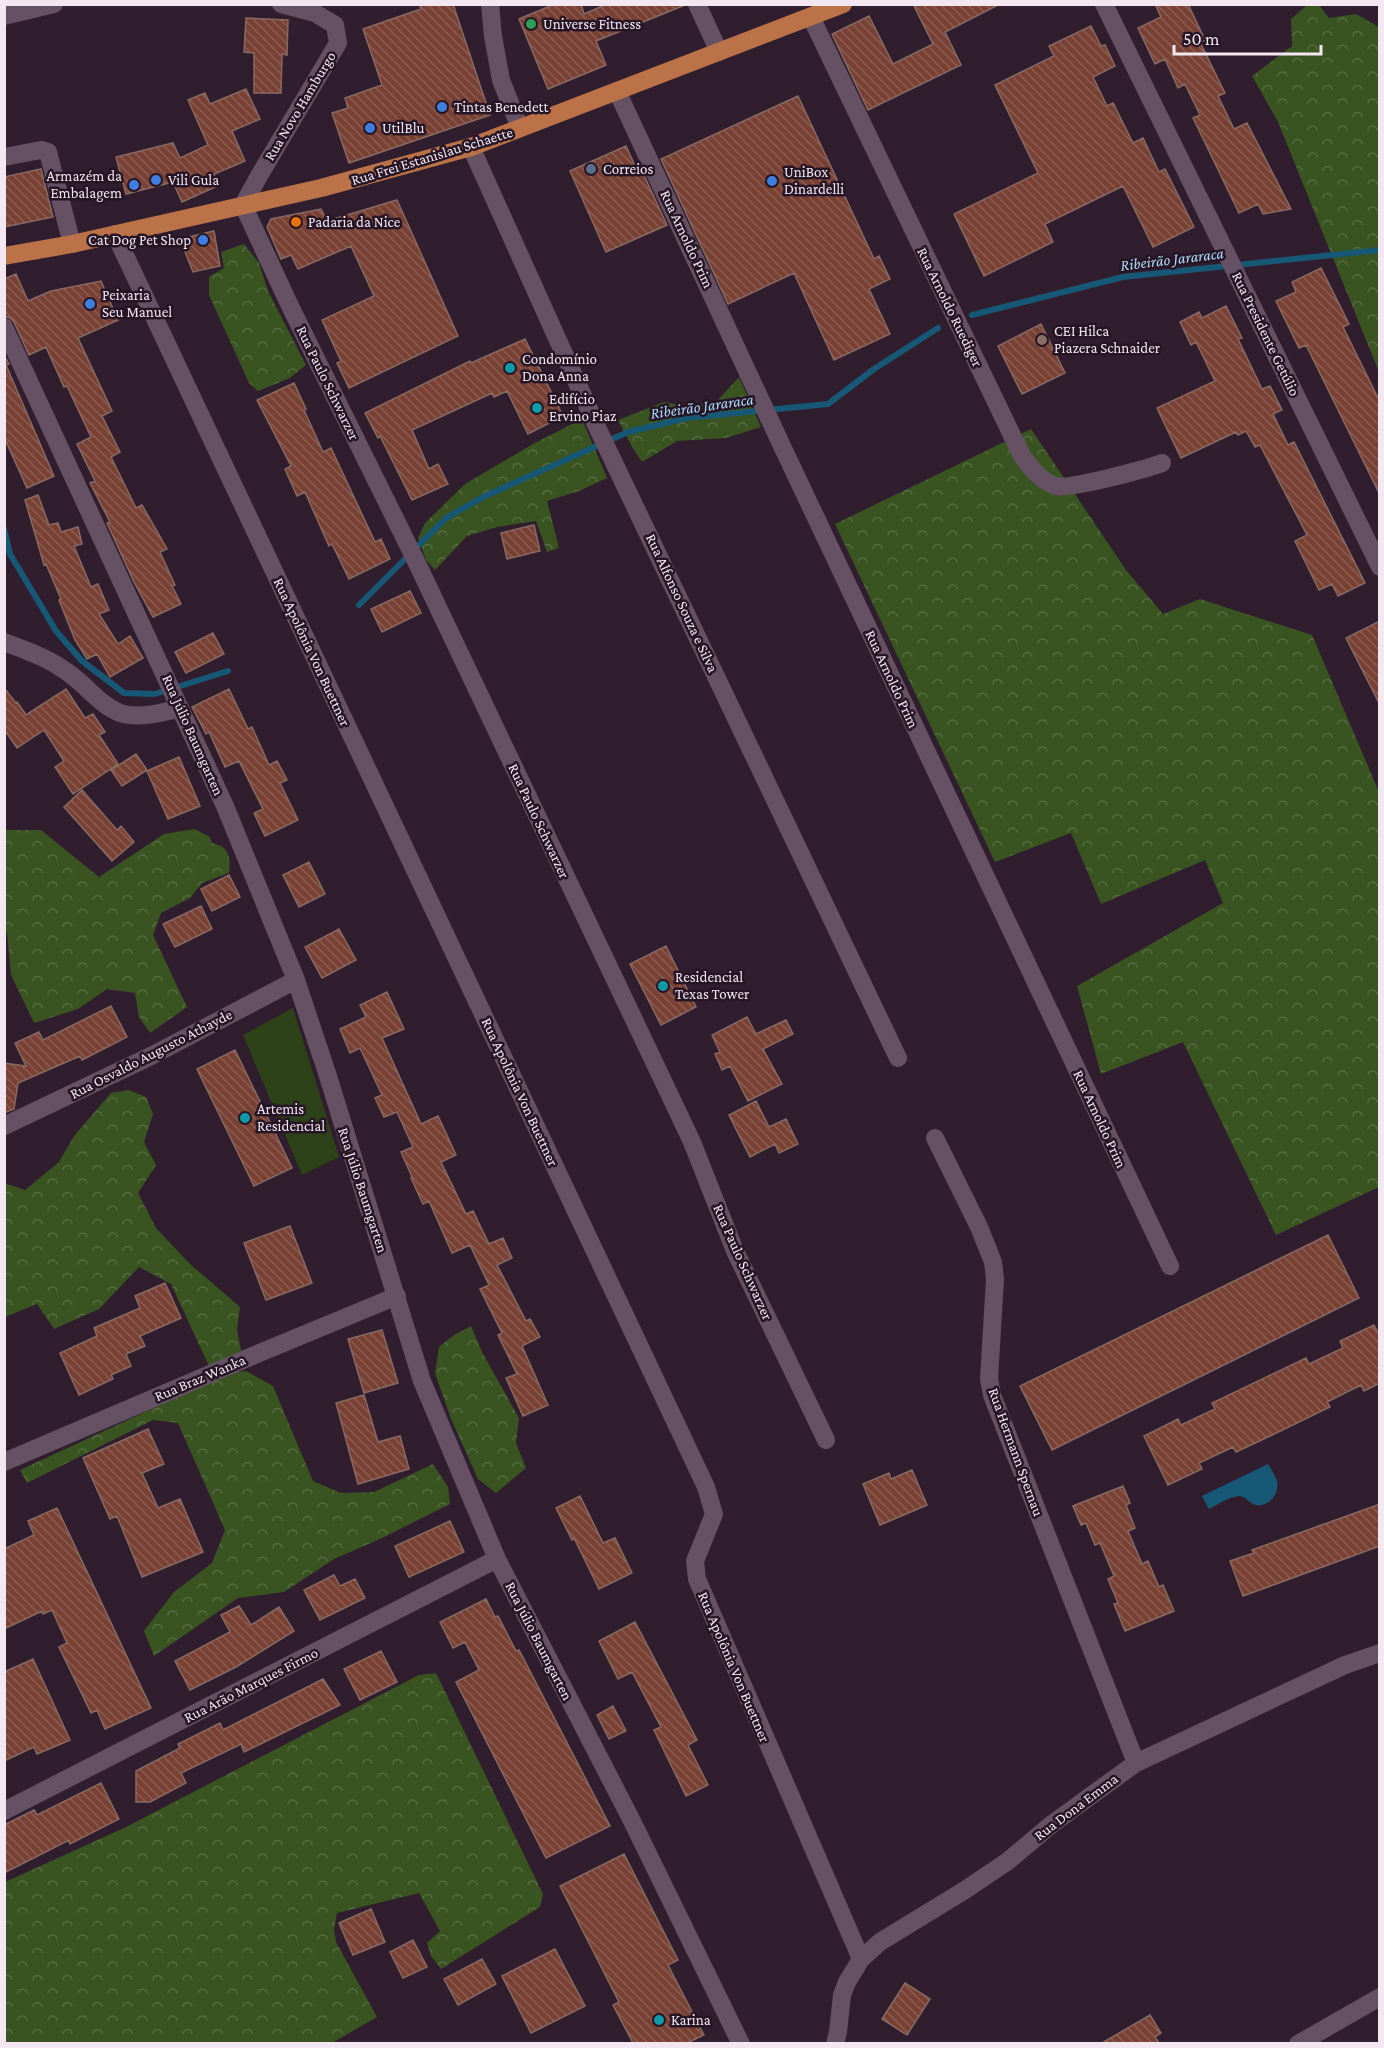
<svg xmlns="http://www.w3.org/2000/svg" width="1384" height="2048" viewBox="0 0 1384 2048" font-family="'Crimson Pro',serif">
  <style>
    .green { fill: #2d4218 }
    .forest { fill: url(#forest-crowns) }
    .water { fill: #185877 }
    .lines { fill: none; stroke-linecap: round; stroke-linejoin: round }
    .stream { stroke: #185877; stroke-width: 6 }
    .building { fill: url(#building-back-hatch); stroke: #886a63; stroke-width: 1.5 }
    .minor { stroke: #665164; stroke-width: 18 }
    .major { stroke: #bb7248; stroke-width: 18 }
    .leisure-dot { fill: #2e9e5b; stroke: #261525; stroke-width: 2 }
    .shop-dot { fill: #3f7fe0; stroke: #261525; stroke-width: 2 }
    .service-dot { fill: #5c6f8a; stroke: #261525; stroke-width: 2 }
    .food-dot { fill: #e8710a; stroke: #261525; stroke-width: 2 }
    .education-dot { fill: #8d6e63; stroke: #261525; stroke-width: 2 }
    .culture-dot { fill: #0f9aa8; stroke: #261525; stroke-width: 2 }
    .labels { text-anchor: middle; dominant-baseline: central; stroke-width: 5; stroke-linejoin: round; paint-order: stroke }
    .poi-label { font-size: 15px; fill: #f3e7f2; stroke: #261525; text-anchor: start }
    .street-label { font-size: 15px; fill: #f3e7f2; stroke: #261525 }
    .water-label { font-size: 16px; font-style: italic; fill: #aadbfa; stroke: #261525 }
  </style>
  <defs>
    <pattern id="forest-crowns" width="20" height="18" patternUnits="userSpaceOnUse" patternTransform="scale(1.5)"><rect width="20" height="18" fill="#395321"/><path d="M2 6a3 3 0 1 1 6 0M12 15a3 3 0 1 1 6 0" fill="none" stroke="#566c42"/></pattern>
    <pattern id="building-back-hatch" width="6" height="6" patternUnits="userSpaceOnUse" patternTransform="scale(1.5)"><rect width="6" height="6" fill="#794134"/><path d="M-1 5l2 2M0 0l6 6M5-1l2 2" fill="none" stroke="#8c5c52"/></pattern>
  </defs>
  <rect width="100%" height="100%" fill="#301e2f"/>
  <path class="green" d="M293 1008 339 1157 302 1175 243 1035Z"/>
  <path class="forest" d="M1307 5H1319L1329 18 1356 14 1379 27V372L1278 122 1252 76 1292 46 1291 19Z
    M244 244 259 263 268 291 306 365 290 378 258 391 249 383 209 295V277L224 268 221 252Z
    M739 377 761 427 726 438 677 441 642 462 632 447 618 420 664 402 684 406 716 402Z
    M582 419 607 478 579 491 547 501 559 548 547 552 536 521 497 527 467 536 435 570 426 560 418 538 425 523 465 484 533 444Z
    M1031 429 1126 570 1163 614 1200 599 1312 635 1379 792V1187L1276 1235 1183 1042 1101 1074 1077 986 1223 903 1205 860 1101 904 1071 833 995 862 835 524Z
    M194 829 210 837 212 843C229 846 231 857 229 873L202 883 190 898 161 913 153 935 187 1007 150 1033 139 1017 135 993 107 989 78 1009 34 1023 11 975 7 933 4 931 5 830H41L99 877 164 834Z
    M129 1090 146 1097 153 1114 144 1142 156 1165 138 1193 156 1228 190 1264 240 1307 237 1330 242 1355 209 1366 171 1284 139 1267 99 1309 54 1329 37 1304 5 1317 4 1183 25 1190 59 1162 74 1136 111 1093Z
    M471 1326 483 1354 519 1418 516 1443 526 1468 496 1493 478 1479 451 1419 435 1373 439 1347 454 1335Z
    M246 1371 273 1386 313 1481 341 1493 374 1492 433 1464 448 1487 450 1504 380 1539 334 1559 284 1592 238 1598 154 1656 144 1631 174 1592 212 1563 225 1530 178 1423 153 1420 27 1483 20 1470 229 1373Z
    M436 1673 543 1894 540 1907 441 1969 431 1956 427 1943 440 1931 419 1893 337 1913 334 1929 336 1942 377 2017 332 2043H5V1882L124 1828 419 1675Z"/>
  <path class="water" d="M1268 1464C1271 1469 1275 1475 1277 1481 1280 1494 1269 1507 1256 1505 1249 1504 1247 1497 1240 1496 1230 1496 1217 1505 1209 1509L1202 1496Z"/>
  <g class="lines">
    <path class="stream" d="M972 315 1123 277 1380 250
      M4 529 10 554 56 631 82 661 124 693 155 694 228 671
      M359 605 446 518 483 497 628 432 687 418 828 404 874 369 938 328"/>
  </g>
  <path class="building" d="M419 4H453L490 115 349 163 332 113 348 108 345 98 382 85 363 29 421 9Z
    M555 4H581L584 14 607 4 685 5 596 41 606 65 548 89 519 19Z
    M913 4H1000L945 32 961 65 868 110 832 34 869 16 893 64 933 44Z
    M1155 4H1188L1205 40 1200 42 1225 93 1218 96 1234 129 1247 123 1291 209 1263 214 1258 204 1239 213 1193 118 1200 115 1185 84 1178 88 1165 59 1155 64 1138 28 1161 17Z
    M246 18 288 20 287 55 282 54 281 93H254V53L244 52Z
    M1091 26 1101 46 1105 45 1115 66 1093 77 1107 106 1113 103 1133 143 1143 138 1159 172 1165 169 1194 227 1153 247 1123 186 1045 224 1053 242 984 276 954 214 1038 173 995 85 1054 56 1049 46Z
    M246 89 260 119 232 131 245 161 214 174 220 185 182 202 173 182 126 194 116 157 173 143 180 158 208 145 188 100 205 93 210 104Z
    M798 96 874 259 879 256 890 279 869 289 890 334 834 360 794 273 728 304 661 159Z
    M626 146 637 170 641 169 667 225 606 252 570 171Z
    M41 169 53 217 4 227V177Z
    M397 200 458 336 349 388 337 363 341 361 322 320 374 296 351 246 298 269 291 255 281 259 267 227 271 219 321 209 327 221Z
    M214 231 220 266 193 272 180 239Z
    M1321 268 1349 324 1343 327 1380 402V495L1306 345 1299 348 1276 301 1296 292 1292 282Z
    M16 274 28 301 51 291 101 281 118 320 78 338 112 411 102 416 120 452 111 457 136 508 142 505 167 549 160 552 175 585 172 586 181 604 153 617 134 582 107 523 110 522 90 483 95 481 77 444 91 437 67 386 64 387 46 347 29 355 14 322 10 318 4 316V279Z
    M1226 306 1242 338 1238 339 1262 389 1270 386 1282 410 1273 414 1288 445 1294 442 1365 583 1338 596 1332 584 1319 590 1295 541 1307 535 1260 445 1255 447 1246 431 1238 435 1236 432 1181 458 1157 408 1215 381 1196 342 1191 345 1180 322 1199 312 1202 318Z
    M1041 324 1065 373 1022 394 998 346Z
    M525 339 563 416 528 434 507 391 494 397 492 393 412 430 429 469 438 464 448 484 412 500 380 436 378 438 365 413 470 361 471 363Z
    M4 355 9 364 6 365 54 476 27 488 4 437Z
    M294 383 306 409 304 410 323 452 331 448 375 542 381 539 390 559 349 579 332 544 329 546 305 492 297 496 285 469 291 466 257 400Z
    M38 495 49 525 58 523 61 532 78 527 82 544 74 546 91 587 98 584 109 610 99 614 118 644 130 636 143 658 110 677 97 654 87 659 75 640 59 600 61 599 46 564 44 565 25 500Z
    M534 525 540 551 507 559 501 533Z
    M410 591 421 613 382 632 371 609Z
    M1380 621V705L1346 638Z
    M213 633 224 654 186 673 175 652Z
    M4 688 16 703 17 702 26 715 66 689 85 718 93 714 105 732 99 735 118 764 73 794 55 767 64 761 44 730 17 748 4 729Z
    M229 689 248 729 252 727 269 765 277 761 287 780 280 783 298 820 265 836 254 813 263 809 239 761 225 767 209 732 206 734 192 707Z
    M136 754 147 770 122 786 111 770Z
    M179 757 200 806 168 819 147 771Z
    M82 790 117 830 121 826 134 842 112 861 64 807Z
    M309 862 325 894 299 907 283 875Z
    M229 875 240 897 212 911 201 889Z
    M201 906 212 929 175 947 163 924Z
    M339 929 356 960 322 978 305 947Z
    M666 946 696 1007 661 1025 630 964Z
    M387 992 404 1029 382 1038 421 1124 438 1116 456 1155 441 1162 466 1214 473 1211 489 1244 503 1238 512 1258 497 1265 526 1321 530 1319 540 1337 522 1346 548 1405 523 1416 506 1378 517 1374 498 1335 502 1333 480 1289 489 1285 470 1245 452 1253 429 1201 423 1204 411 1178 412 1177 401 1152 413 1147 397 1112 384 1117 375 1098 382 1095 360 1048 350 1053 340 1029 366 1017 360 1005Z
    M111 1006 127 1037 82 1060 80 1056 18 1083 14 1109 4 1113V1063L26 1066 15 1043 39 1032 43 1040Z
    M747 1017 756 1034 786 1020 793 1034 763 1049 782 1084 748 1101 730 1066 722 1070 715 1054 720 1052 712 1035Z
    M235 1050 292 1168 254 1186 197 1069Z
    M756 1101 769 1127 786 1119 798 1144 779 1153 775 1144 750 1157 729 1115Z
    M290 1226 312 1283 266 1300 244 1243Z
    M1328 1235 1359 1298 1052 1450 1020 1386Z
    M165 1283 181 1318 140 1336 145 1346 126 1354 131 1366 111 1375 113 1379 79 1395 60 1353 97 1336 94 1328 140 1308 135 1296Z
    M1374 1325 1380 1337V1383L1364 1391 1361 1385 1327 1402 1330 1407 1270 1436 1236 1452 1233 1447 1199 1463 1202 1469 1168 1485 1144 1436 1178 1419 1181 1425 1215 1409 1212 1403 1306 1358 1309 1364 1343 1348 1340 1341Z
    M382 1330 398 1383 364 1393 348 1339Z
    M364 1395 378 1442 400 1436 409 1469 358 1484 336 1403Z
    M148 1429 164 1464 142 1473 158 1508 180 1499 203 1552 142 1577 117 1516 110 1519 83 1458Z
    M912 1470 927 1505 880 1525 863 1484 889 1473 891 1479Z
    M1123 1486 1130 1503 1126 1505 1135 1528 1128 1531 1142 1564 1148 1561 1159 1587 1163 1585 1174 1611 1125 1631 1114 1604 1118 1603 1108 1579 1114 1576 1100 1543 1095 1545 1086 1523 1081 1525 1073 1506Z
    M580 1496 603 1543 615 1538 632 1573 599 1589 574 1538 572 1540 556 1508Z
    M1380 1504V1546L1243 1596 1230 1561 1254 1553 1252 1550Z
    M57 1508 151 1708 105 1729 97 1710 91 1713 59 1647 67 1643 52 1610 43 1614 42 1611 4 1629V1549L34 1535 28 1521Z
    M450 1521 464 1552 409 1577 395 1546Z
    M334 1575 340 1586 355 1579 365 1598 320 1620 304 1590Z
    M486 1599 495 1617 498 1616 516 1651 519 1650 610 1826 546 1858 456 1682 479 1670 465 1642 453 1648 440 1622Z
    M239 1606 251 1625 279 1607 294 1631 236 1667 190 1690 175 1661 230 1632 221 1615Z
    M635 1622 697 1740 688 1745 708 1785 686 1796 654 1730 661 1727 632 1672 618 1679 599 1641Z
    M381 1651 397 1682 360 1700 344 1669Z
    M33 1659 70 1740 37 1754 34 1747 4 1761V1672Z
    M323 1679 340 1705 244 1752 241 1744 181 1773 186 1783 150 1802H136V1771L180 1748 178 1744 220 1723 223 1730Z
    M613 1706 626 1731 609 1739 597 1715Z
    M101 1783 119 1819 70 1844 69 1840 4 1873V1825L34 1810 37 1815Z
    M624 1854 678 1960 668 1965 704 2035 687 2043H633L613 2005 619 2002 560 1886Z
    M371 1909 385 1942 353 1955 339 1923Z
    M413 1940 427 1967 403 1978 390 1952Z
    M555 1949 585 2006 531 2033 502 1976Z
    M482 1959 496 1984 458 2005 444 1979Z
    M905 1983 930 1999 907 2035 882 2019Z
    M1150 2015 1161 2033 1155 2037 1159 2043H1102Z"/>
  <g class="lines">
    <path class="minor" d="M281 4 315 13 335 25 338 43 259 176 243 205 290 306 415 559 656 1066 692 1142 735 1251 826 1440
      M490 4 493 36 501 80 520 128
      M697 4 719 52
      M1104 4 1380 567
      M4 16 54 4
      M811 17 1022 456C1032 469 1040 481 1056 486 1068 490 1146 469 1162 463
      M617 91 782 446 1170 1266
      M471 147 597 427 898 1058
      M4 157 41 150 48 152 72 244
      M115 234 706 1487 714 1514 695 1561 697 1579 861 1959
      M4 327 225 806 296 980 328 1076 422 1381 497 1559 632 1821 741 2044
      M4 642C31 652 53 660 75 678 90 690 102 706 120 713 138 719 162 713 180 708
      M4 1126 151 1056 296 980
      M935 1138 979 1227 993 1262 995 1279 989 1379 992 1395 1136 1763
      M4 1462 257 1354 397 1296
      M4 1811 497 1559
      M835 2044 838 2032 842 1995 847 1982 861 1959 880 1942 965 1890 1008 1861 1052 1824 1136 1763 1345 1665 1380 1653
      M1298 2044 1380 1997"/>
    <path class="major" d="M4 256 72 244 321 188 471 147 843 4"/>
  </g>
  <circle class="leisure-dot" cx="531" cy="24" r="6"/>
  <g class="shop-dot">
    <circle cx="442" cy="107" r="6"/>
    <circle cx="370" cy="128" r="6"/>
    <circle cx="156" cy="180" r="6"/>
    <circle cx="772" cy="181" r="6"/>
    <circle cx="134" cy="185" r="6"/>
    <circle cx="203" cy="240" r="6"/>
    <circle cx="90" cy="304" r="6"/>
  </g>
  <circle class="service-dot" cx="591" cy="169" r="6"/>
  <circle class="food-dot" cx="296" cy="222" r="6"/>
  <circle class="education-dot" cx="1042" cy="340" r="6"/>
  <g class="culture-dot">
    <circle cx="510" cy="368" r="6"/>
    <circle cx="537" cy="408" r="6"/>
    <circle cx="663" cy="986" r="6"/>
    <circle cx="245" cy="1118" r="6"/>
    <circle cx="659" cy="2020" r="6"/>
  </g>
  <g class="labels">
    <g class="poi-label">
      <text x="543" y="24">Universe Fitness</text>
      <text x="454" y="107">Tintas Benedett</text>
      <text x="382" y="128">UtilBlu</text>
      <text x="603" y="169">Correios</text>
      <text x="784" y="172">UniBox<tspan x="784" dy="17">Dinardelli</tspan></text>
      <text x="122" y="176" text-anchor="end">Armazém da<tspan x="122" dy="17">Embalagem</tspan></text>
      <text x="168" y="180">Vili Gula</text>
      <text x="308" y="222">Padaria da Nice</text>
      <text x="191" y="240" text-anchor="end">Cat Dog Pet Shop</text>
      <text x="102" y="295">Peixaria<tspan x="102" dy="17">Seu Manuel</tspan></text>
      <text x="1054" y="331">CEI Hilca<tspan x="1054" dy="17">Piazera Schnaider</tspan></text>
      <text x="522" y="359">Condomínio<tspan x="522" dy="17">Dona Anna</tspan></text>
      <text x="549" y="399">Edifício<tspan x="549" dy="17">Ervino Piaz</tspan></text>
      <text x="675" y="977">Residencial<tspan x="675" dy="17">Texas Tower</tspan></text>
      <text x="257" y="1109">Artemis<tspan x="257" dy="17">Residencial</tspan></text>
      <text x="671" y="2020">Karina</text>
    </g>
    <g class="street-label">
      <text transform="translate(300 106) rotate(-59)">Rua Novo Hamburgo</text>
      <text transform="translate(432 156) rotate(-17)">Rua Frei Estanislau Schaette</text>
      <text transform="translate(687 239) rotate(65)">Rua Arnoldo Prim</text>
      <text transform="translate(950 307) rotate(64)">Rua Arnoldo Ruediger</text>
      <text transform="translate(1266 334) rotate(64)">Rua Presidente Getúlio</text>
      <text transform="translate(328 383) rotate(64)">Rua Paulo Schwarzer</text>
      <text transform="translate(682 603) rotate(65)">Rua Alfonso Souza e Silva</text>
      <text transform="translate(312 652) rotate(65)">Rua Apolônia Von Buettner</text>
      <text transform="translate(892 679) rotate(65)">Rua Arnoldo Prim</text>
      <text transform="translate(193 735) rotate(66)">Rua Júlio Baumgarten</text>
      <text transform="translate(539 821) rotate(65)">Rua Paulo Schwarzer</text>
      <text transform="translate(151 1054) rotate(-27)">Rua Osvaldo Augusto Athayde</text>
      <text transform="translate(520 1092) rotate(65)">Rua Apolônia Von Buettner</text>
      <text transform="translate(1100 1119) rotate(65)">Rua Arnoldo Prim</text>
      <text transform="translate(363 1190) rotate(72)">Rua Júlio Baumgarten</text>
      <text transform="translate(743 1262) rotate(66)">Rua Paulo Schwarzer</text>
      <text transform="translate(200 1378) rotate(-23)">Rua Braz Wanka</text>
      <text transform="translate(1016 1452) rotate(70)">Rua Hermann Spernau</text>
      <text transform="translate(539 1641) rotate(63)">Rua Júlio Baumgarten</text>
      <text transform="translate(734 1667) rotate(67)">Rua Apolônia Von Buettner</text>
      <text transform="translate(251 1685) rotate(-27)">Rua Arão Marques Firmo</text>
      <text transform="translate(1076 1807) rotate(-37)">Rua Dona Emma</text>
    </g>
    <g class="water-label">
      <text transform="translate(1172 259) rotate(-7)">Ribeirão Jararaca</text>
      <text transform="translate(702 406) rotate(-8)">Ribeirão Jararaca</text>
    </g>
  </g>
  <rect width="1384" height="2048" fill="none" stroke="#f3e7f2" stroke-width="12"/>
  <path d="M1174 45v9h147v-9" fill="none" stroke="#f3e7f2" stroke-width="3"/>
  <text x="1183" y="45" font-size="18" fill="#f3e7f2" stroke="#261525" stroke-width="4.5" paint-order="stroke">50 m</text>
</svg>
